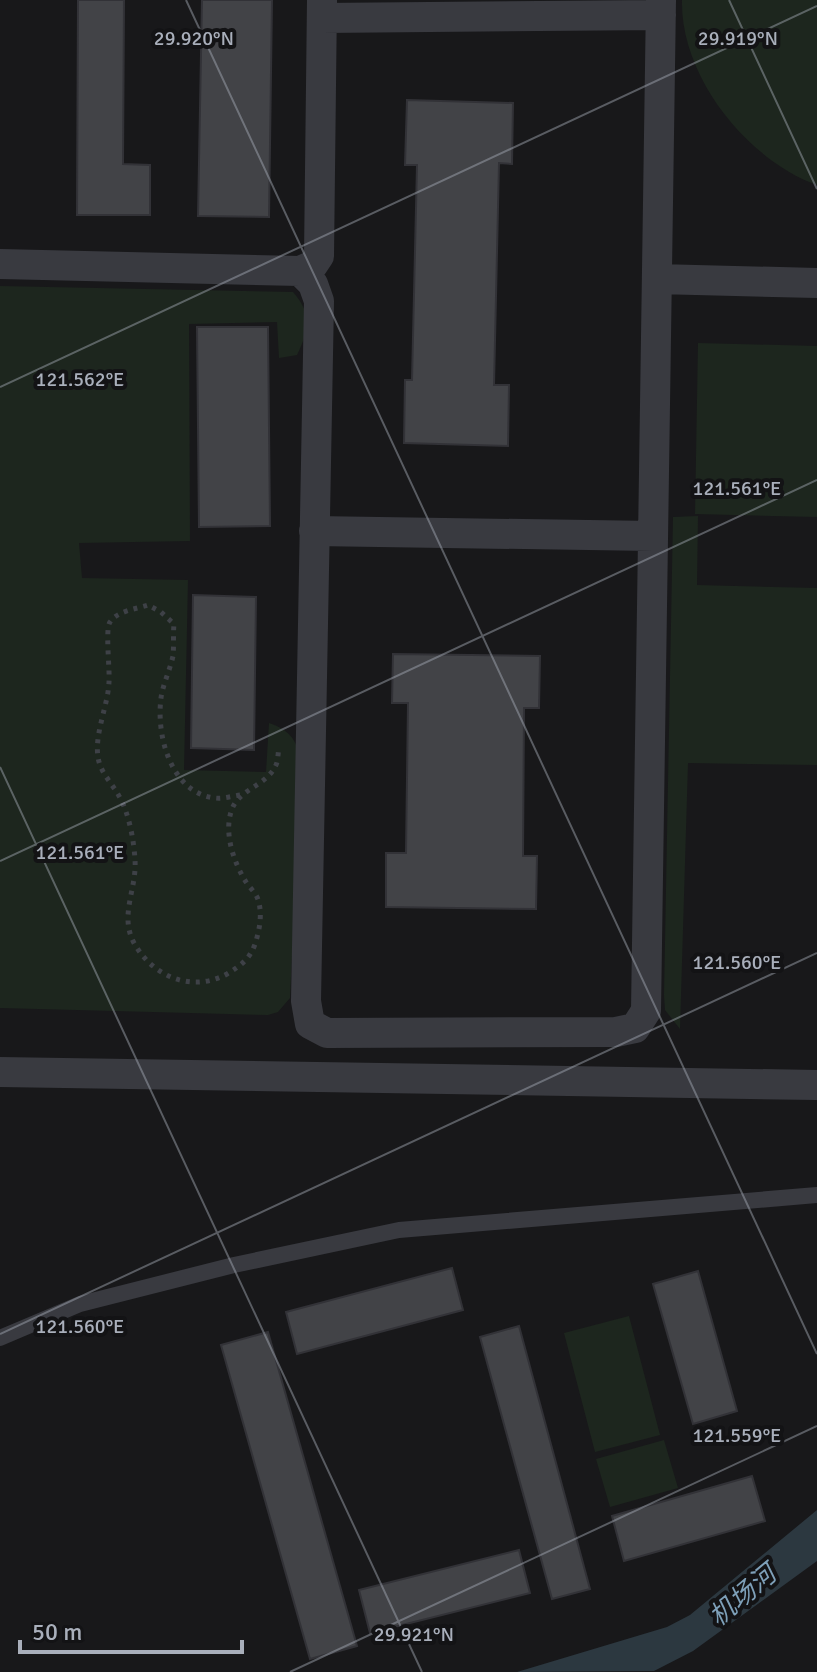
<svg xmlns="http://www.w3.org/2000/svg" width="817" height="1672" viewBox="0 0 817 1672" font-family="Signika,'Noto Sans SC',sans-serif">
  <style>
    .green { fill: #1d261e }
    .water { fill: #2c3840 }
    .building { fill: #424347; stroke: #323237; stroke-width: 2 }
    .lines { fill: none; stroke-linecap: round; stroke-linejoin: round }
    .path { stroke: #3e4147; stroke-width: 5; stroke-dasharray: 4 6; stroke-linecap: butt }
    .lane { stroke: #393a40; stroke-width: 16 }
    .street { stroke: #393a40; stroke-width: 30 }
    .ticks { fill: none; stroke: #a9afbb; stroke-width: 2; stroke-opacity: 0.45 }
    .labels { text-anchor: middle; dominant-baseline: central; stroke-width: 8; stroke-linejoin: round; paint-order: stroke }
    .water-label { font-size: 26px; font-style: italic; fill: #7ea0b9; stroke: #131315 }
    .ticks-label { font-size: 20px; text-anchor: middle; fill: #a9afbb; stroke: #131315; stroke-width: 8; stroke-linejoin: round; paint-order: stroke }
  </style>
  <rect width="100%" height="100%" fill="#18181a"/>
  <path class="green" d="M682 0H817V185C747 160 680 76 682 0Z
    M0 286 293 292C313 315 309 329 297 355L279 358 277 322 189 324 190 541 79 543 82 578 188 580 184 770 266 772 269 723C292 731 298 742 301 765L290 998 278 1012 268 1015 0 1008Z
    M698 343 817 346V517L695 514Z
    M698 516 697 585 817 588V765L688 763 680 1029 665 1010 664 995 673 517Z
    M629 1316 660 1435 595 1452 564 1333Z
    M664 1440 678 1488 610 1507 596 1459Z"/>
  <path class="water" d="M817 1510V1561L693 1651 654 1671 517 1672 667 1627 690 1615Z"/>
  <path class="building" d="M78 0H124L123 164 150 165V215H77Z
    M202 0H272L269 217 198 216Z
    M407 100 513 103 512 164 499 163 494 385H509L508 446 404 443 405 380H412L417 165H405Z
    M197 327H268L270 526 199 527Z
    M193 595 256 597 254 750 191 748Z
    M393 654 540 656 539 708H524L523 856H537L536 909 386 907V853H406L408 703H392Z
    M452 1268 463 1310 297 1354 286 1312Z
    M698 1271 737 1411 693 1424 653 1284Z
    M519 1326 590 1589 552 1599 480 1337Z
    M268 1332 357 1646 310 1659 221 1345Z
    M752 1476 765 1521 624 1561 612 1516Z
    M519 1550 530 1593 370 1633 359 1590Z"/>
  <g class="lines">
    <path class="path" d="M240 795C232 796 223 799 215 798 171 793 156 736 161 698 163 684 170 670 173 656 174 646 173 634 174 624L161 612 148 605C136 609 117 611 110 622 105 629 110 669 109 682 108 708 91 740 100 765 104 776 113 785 119 796 129 813 134 841 135 860 137 889 119 915 134 943 153 977 192 993 227 974 240 966 250 959 255 944 260 929 263 911 257 897 254 891 249 887 246 882 234 863 224 834 231 812 237 789 266 787 276 765 278 761 278 753 279 747"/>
    <path class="lane" d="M0 1338 80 1304 234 1265 399 1230 817 1195"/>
    <path class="street" d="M322 18 661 15
      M0 264 300 271 313 265 319 256 322 0
      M300 271 313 284 319 301 306 1001 310 1024 327 1033 616 1032 635 1028 646 1011 661 0
      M657 279 817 283
      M314 531 653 536
      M0 1072 817 1085"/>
  </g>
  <path class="ticks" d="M186 0 817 1354M729 0 817 189M0 387 817 6M0 767 422 1672M0 861 817 480M0 1334 817 953M290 1672 817 1426"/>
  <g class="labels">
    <g class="water-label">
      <text transform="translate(743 1596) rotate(-40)">机场河</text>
    </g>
  </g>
  <g class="ticks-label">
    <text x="194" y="45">29.920°N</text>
    <text x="738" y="45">29.919°N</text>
    <text x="80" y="386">121.562°E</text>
    <text x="737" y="495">121.561°E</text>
    <text x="80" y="859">121.561°E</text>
    <text x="737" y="969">121.560°E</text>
    <text x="80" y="1333">121.560°E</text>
    <text x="737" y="1442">121.559°E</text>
    <text x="414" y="1641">29.921°N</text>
  </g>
  <path d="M20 1640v12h222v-12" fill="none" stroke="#a9afbb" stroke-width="4"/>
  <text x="32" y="1640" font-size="24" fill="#a9afbb" stroke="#131315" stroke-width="6" paint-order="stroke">50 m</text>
</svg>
